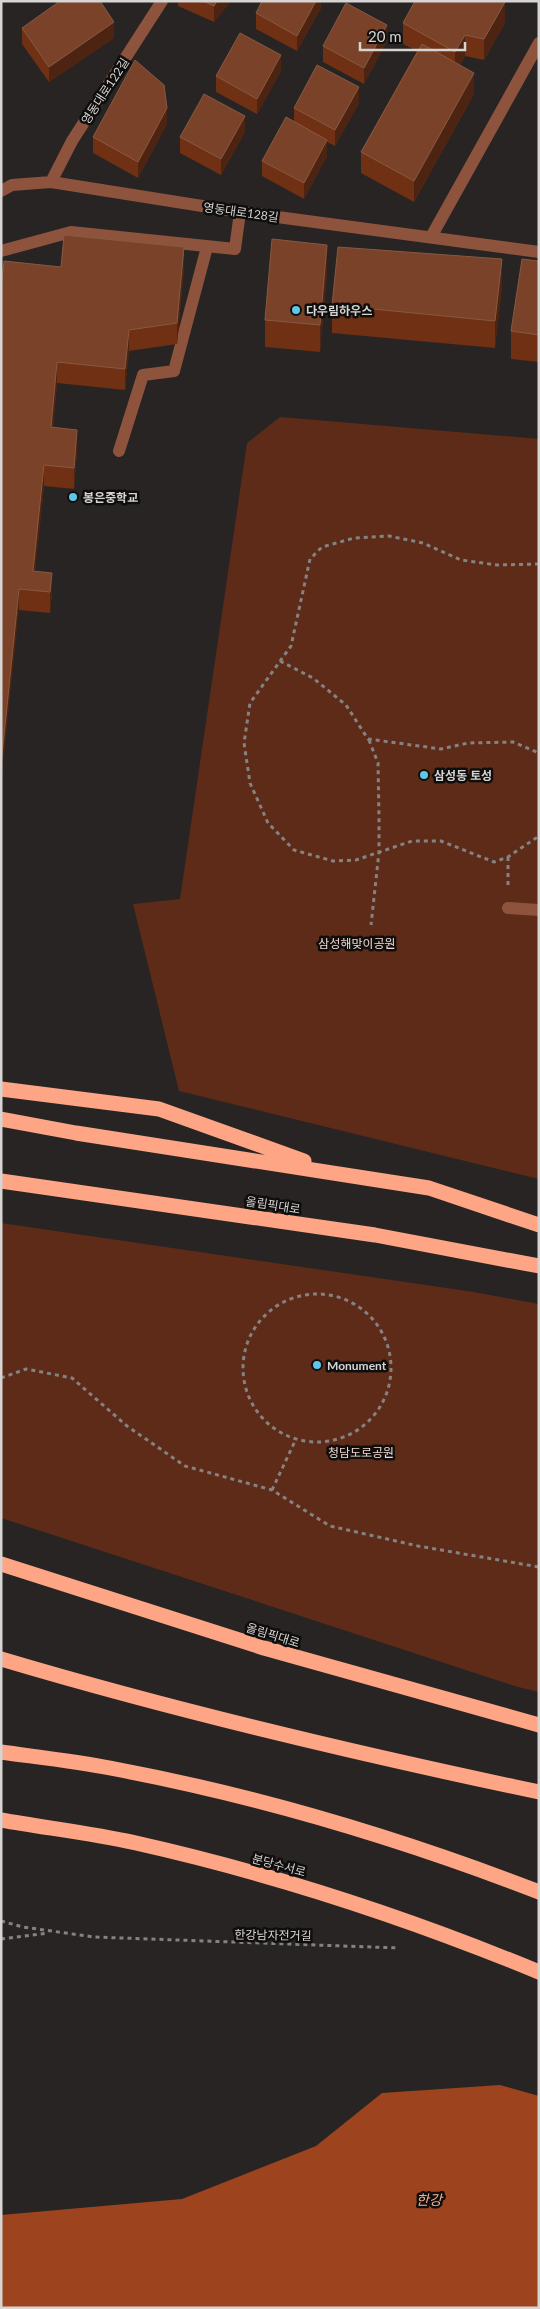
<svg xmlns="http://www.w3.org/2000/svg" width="540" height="2309" viewBox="0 0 540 2309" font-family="Lato,'Noto Sans KR',sans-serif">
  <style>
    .green { fill: #5d2b18 }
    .water { fill: #9d431d }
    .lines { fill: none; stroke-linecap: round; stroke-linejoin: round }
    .path { stroke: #858382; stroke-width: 3; stroke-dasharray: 4 4; stroke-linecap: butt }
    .minor { stroke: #8e533d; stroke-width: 12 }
    .highway { stroke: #fda584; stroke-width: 15 }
    .wall { fill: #6f3013 }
    .shaded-wall { fill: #4d2411 }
    .building { fill: #7a4228; stroke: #885943 }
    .poi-dot { fill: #5dc7e8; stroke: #0f0e0d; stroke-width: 2 }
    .labels { text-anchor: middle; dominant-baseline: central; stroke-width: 5; stroke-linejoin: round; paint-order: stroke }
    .street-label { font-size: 12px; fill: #d6d5d4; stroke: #0f0e0d }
    .poi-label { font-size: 12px; font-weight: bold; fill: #d6d5d4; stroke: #0f0e0d; text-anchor: start }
    .park-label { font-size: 12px; fill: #f2d8ce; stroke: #0f0e0d }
    .water-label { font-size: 14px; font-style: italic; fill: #f9af93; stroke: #0f0e0d }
  </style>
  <rect width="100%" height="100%" fill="#272423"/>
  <path class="green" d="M280 417 539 439V1179L179 1091 133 904 180 899 247 443Z
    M1 1223 474 1292 539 1304V1692L518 1687 1 1518Z"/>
  <path class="water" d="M500 2085 539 2096V2308H1V2215L182 2199 316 2146 382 2093Z"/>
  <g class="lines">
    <path class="path" d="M539 564 497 565 461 560 423 543 389 536 354 538 322 547 310 559 291 646 250 703 244 743 250 783 268 823 294 850 333 861 356 860 412 841H441L494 862 508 857 539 836
      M280 661 313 678 346 705 368 739 441 749 468 743 513 742 539 753
      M369 740 378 763 379 818V852L371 925
      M508 885V857
      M243 1368a74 74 0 1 1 148 0a74 74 0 1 1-148 0Z
      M1 1378 26 1369 72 1378 127 1426 185 1466 272 1490 330 1526 418 1546 539 1567
      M272 1490 296 1439
      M1 1921 23 1927 94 1937 399 1948
      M1 1939 48 1933"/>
    <path class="minor" d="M51 182 72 141 162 1
      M1 191 12 185 51 182 240 212 539 252
      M431 237 539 43
      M1 251 71 232 235 249 240 212
      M119 451 143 375 174 371 207 247
      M508 908 539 910"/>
    <path class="highway" d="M1 1089 159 1109 304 1161
      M1 1119 76 1133 429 1188 539 1225
      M1 1181 375 1235 539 1266
      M1 1564 264 1648 539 1725
      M1 1659C179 1712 358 1754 539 1792
      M1 1752C37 1757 74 1761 110 1768 254 1795 402 1839 539 1892
      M1 1820C46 1828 91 1833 136 1843 274 1874 408 1918 539 1972"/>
  </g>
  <path class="wall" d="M178 1H231L214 22 178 6Z
    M321 1V8L297 51 256 29V13Z
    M403 23H505L484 60 465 56 460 65 474 94 414 202 361 173V152L417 51 403 44Z
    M22 28 114 38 49 82 22 44Z
    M387 41 364 84 323 62V46Z
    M281 71 257 114 216 92V76Z
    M359 103 335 146 327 142V156L304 199 262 176V161L294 122V108Z
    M167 124 138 178 93 153V137Z
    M245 132 221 175 180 153V137Z
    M539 261V362L511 359V331Z
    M61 267 184 268 177 344 129 351 125 390 57 383 53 427 77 451 74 489 44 486 35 571 52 594 50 613 19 610 1 288Z
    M327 272 320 352 265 347V320Z
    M502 286 495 348 332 333V305Z"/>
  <path class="shaded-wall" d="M217 1H231L214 22V6Z
    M316 1H321V8L297 51V36Z
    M505 2V23L484 60V39Z
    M114 22V38L49 82V67Z
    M387 25V41L364 84V68Z
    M465 35V56L455 73V52Z
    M281 55V71L257 114V99Z
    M474 73V94L414 202V181Z
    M359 87V103L335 146V130Z
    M167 108V124L138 178V162Z
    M245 116V132L221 175V159Z
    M327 140V156L304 199V183Z
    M327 245V272L320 352V325Z
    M184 247V268L177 344V323Z
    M502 259V286L495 348V321Z
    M129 330V351L125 390V369Z
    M57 362V383L51 448V427Z
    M77 430V451L74 489V468Z
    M44 465V486L33 592V571Z
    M52 573V594L50 613V592Z
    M19 589V610L1 786V765Z"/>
  <path class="building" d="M60 1H100L114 22 49 67 22 28Z
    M203 1H217L214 6Z
    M262 1H316L297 36 256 13Z
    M415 1H503L505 2 484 39 465 35 455 52 403 23Z
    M346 3 387 25 364 68 323 46Z
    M240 33 281 55 257 99 216 76Z
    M422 44 474 73 414 181 361 152Z
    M135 60 164 85 167 108 138 162 93 137Z
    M317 65 359 87 335 130 294 108Z
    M204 94 245 116 221 159 180 137Z
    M286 117 327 140 304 183 262 161Z
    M64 235 184 247 177 323 129 330 125 369 57 362 51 427 77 430 74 468 44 465 33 571 52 573 50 592 19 589 1 765V288L4 261 61 267Z
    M272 239 327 245 320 325 265 320Z
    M338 247 502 259 495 321 332 305Z
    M522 259 539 261V335L511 331Z"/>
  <g class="poi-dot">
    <circle cx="296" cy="310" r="5"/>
    <circle cx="73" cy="497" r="5"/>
    <circle cx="424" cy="775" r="5"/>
    <circle cx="317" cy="1365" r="5"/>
  </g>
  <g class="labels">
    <g class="street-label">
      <text transform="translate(105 91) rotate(-57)">영동대로122길</text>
      <text transform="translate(241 212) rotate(8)">영동대로128길</text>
      <text transform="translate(273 1205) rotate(9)">올림픽대로</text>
      <text transform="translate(273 1635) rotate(17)">올림픽대로</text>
      <text transform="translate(279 1865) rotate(15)">분당수서로</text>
      <text transform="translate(273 1935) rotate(1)">한강남자전거길</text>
    </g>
    <g class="poi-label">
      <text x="306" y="310">다우림하우스</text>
      <text x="83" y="497">봉은중학교</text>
      <text x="434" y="775">삼성동 토성</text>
      <text x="327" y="1365">Monument</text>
    </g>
    <g class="park-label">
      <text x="357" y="943">삼성해맞이공원</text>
      <text x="361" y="1452">청담도로공원</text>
    </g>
    <g class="water-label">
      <text x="429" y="2199">한강</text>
    </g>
  </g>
  <rect width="540" height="2309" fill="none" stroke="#d6d5d4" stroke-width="5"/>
  <path d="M360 42v8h105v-8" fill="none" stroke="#d6d5d4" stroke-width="2.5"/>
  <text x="368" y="42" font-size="15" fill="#d6d5d4" stroke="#0f0e0d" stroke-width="4" paint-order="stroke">20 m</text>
</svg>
